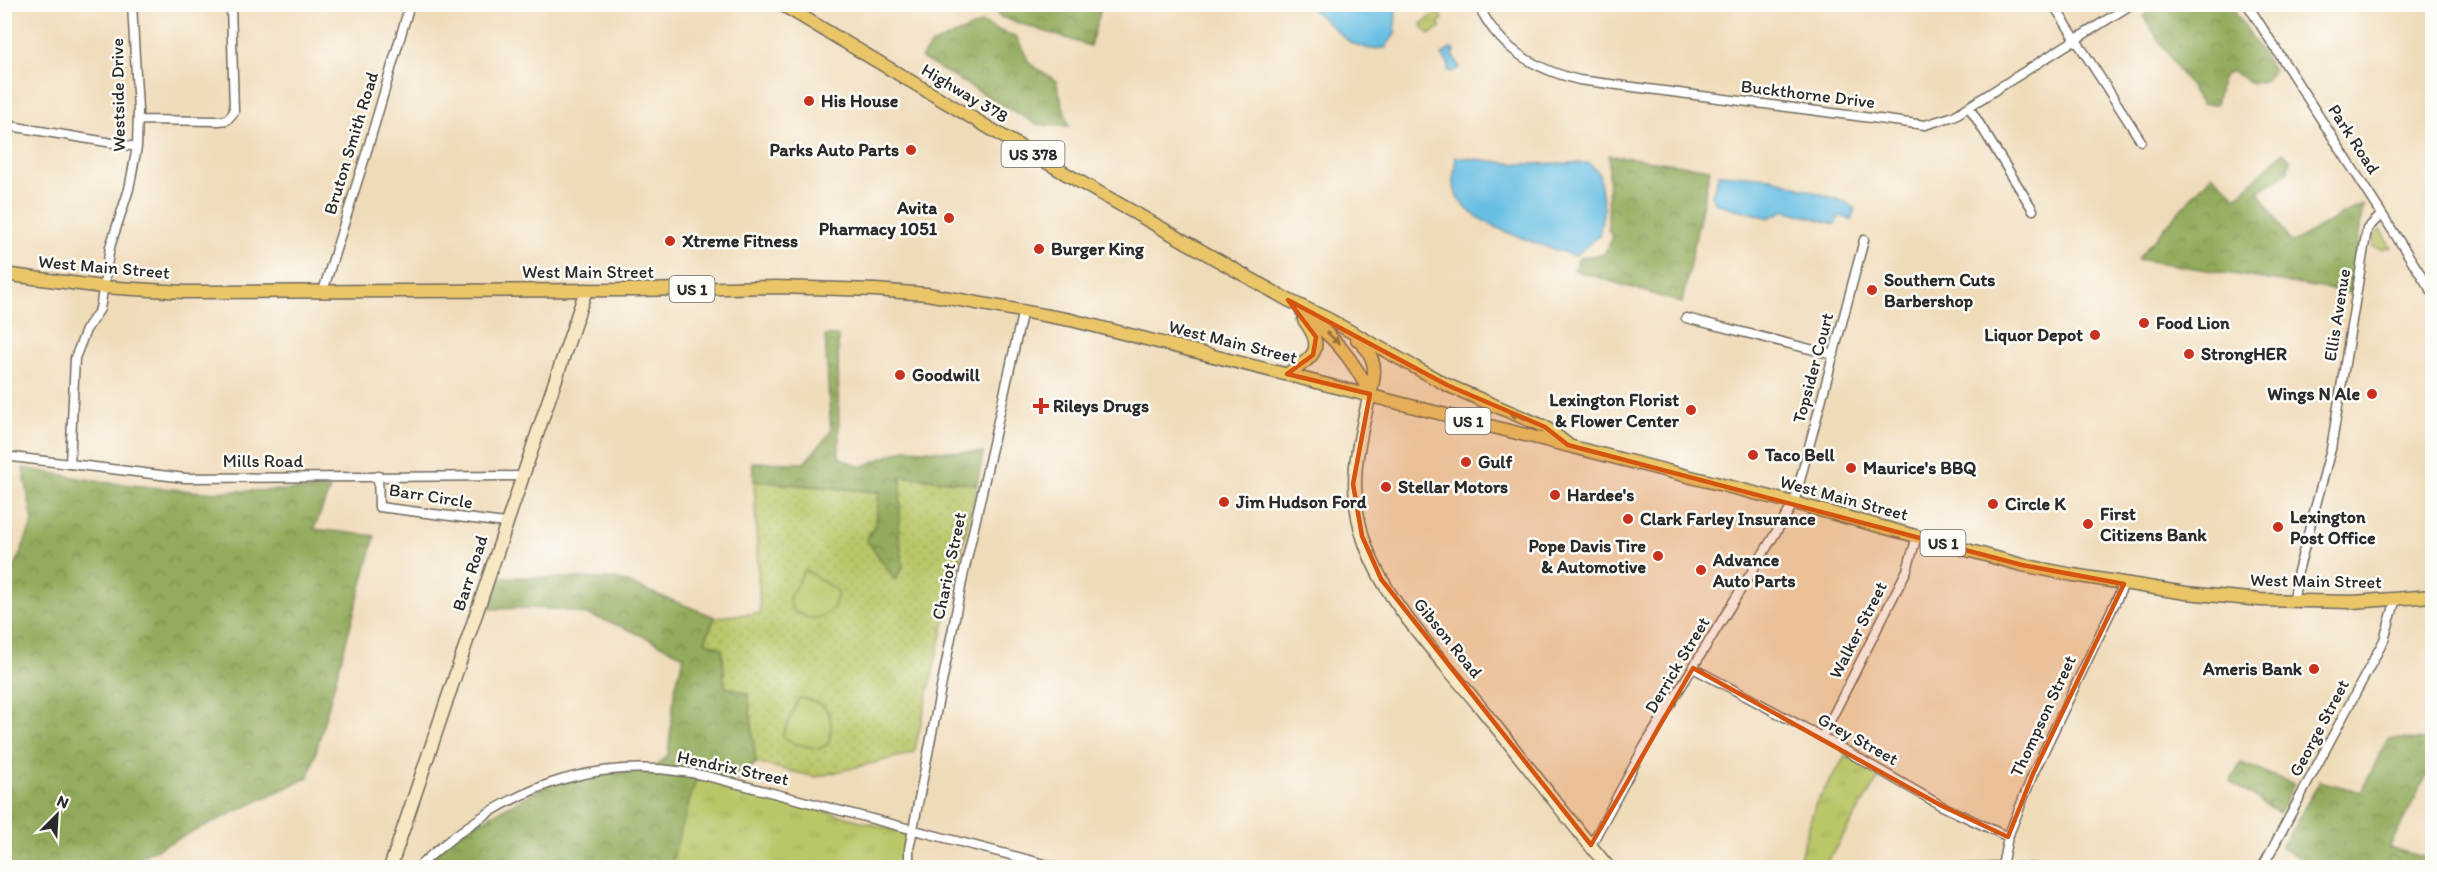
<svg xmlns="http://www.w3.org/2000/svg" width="2437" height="872" viewBox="0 0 2437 872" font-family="Itim,sans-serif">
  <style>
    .grass { fill: url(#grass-dots); stroke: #72784a; stroke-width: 1.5 }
    .forest { fill: url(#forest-crowns); stroke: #5f6b44; stroke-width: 1.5 }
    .park { fill: url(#park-tufts); stroke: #72784a; stroke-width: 1.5 }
    .pitch { fill: #bac668; stroke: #72784a; stroke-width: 1.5 }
    .water { fill: #66bee3; stroke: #487487; stroke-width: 1.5 }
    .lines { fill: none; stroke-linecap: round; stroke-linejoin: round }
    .street-casing { stroke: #70695d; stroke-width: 11 }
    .secondary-casing { stroke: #70695d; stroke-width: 15 }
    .primary-casing { stroke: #70695d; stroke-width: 15 }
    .street { stroke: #fff; stroke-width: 8 }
    .secondary { stroke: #f7e8c3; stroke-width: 12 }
    .primary { stroke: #eac669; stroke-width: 12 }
    .oneway { fill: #8a784a }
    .marked { fill: #d5540f; fill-opacity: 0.2; stroke: #d5540f; stroke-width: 4.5; stroke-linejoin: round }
    .poi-dot { fill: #c8321e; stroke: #fdfcf7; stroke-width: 2 }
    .labels { text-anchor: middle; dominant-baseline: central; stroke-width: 5; stroke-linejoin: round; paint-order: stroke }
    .shield { fill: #fdfcf7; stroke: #6a6a68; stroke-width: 1.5 }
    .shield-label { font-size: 16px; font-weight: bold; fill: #2b2b2b }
    .street-label { font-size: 18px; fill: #2b2b2b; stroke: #fdfcf7 }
    .poi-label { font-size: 18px; font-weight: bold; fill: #2b2b2b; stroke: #fdfcf7; text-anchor: start }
  </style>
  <defs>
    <pattern id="grass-dots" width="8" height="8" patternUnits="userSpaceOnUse" patternTransform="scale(1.5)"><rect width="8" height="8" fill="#bac668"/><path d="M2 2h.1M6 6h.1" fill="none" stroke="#a0aa5a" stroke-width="1.8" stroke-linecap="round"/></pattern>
    <pattern id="forest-crowns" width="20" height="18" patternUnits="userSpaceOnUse" patternTransform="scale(1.5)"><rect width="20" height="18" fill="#93ab5c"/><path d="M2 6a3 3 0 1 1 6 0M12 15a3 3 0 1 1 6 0" fill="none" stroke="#788b4c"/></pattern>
    <pattern id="park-tufts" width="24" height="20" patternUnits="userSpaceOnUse" patternTransform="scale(1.5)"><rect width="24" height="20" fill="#bac668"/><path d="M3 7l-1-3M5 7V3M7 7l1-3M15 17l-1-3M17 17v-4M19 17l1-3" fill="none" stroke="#a0aa5a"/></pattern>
  </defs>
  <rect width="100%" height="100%" fill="#fdfcf7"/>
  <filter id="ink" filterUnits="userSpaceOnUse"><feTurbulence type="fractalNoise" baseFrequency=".0167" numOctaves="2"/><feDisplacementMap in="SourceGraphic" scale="12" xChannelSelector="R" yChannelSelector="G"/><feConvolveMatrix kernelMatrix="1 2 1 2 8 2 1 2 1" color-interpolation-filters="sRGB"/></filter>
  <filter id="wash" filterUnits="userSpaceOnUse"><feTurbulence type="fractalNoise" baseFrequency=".008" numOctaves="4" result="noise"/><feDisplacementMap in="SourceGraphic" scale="24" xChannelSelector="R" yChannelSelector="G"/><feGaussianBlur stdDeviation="1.35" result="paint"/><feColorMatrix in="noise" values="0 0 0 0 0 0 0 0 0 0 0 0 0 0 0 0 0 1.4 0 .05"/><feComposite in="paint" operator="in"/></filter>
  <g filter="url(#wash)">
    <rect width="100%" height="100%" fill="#f0dbb9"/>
    <path class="grass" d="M2381 230 2391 247 2389 248 2387 246 2383 249 2373 247 2374 234Z
      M901 476 977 484 914 753 816 777 756 763 748 693 725 687 722 649 705 641 715 617 760 613 754 481 879 492 876 524 903 567 899 535Z"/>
    <path class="forest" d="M995 5H1102L1090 46 1000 17Z
      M2161 5H2231L2273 70 2266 80 2252 83 2231 71 2222 78 2216 104 2202 105 2143 16Z
      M982 23 1017 38 1030 64 1056 81 1069 127 1036 124 921 58 931 45Z
      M2283 152 2290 159 2287 173 2259 191 2291 244 2344 213 2363 205 2351 293 2137 259 2212 174 2237 197Z
      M1609 155 1710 169 1682 303 1574 270 1579 258 1604 254 1613 237 1608 230Z
      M825 336H838L839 457 861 467 905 449 983 453 977 484 901 476 899 535 903 567 895 580 866 539 876 524 879 492 754 481 752 462 804 463 831 432Z
      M23 468 102 482 201 492 330 489 314 529 375 536 309 777 133 860 140 867H5L4 594 33 521Z
      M501 577 617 579 715 617 705 641 722 649 725 687 748 693 756 763 738 780 697 776 672 860 673 867 417 868 458 833 557 780 652 769 668 755 675 688 684 656C650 640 616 621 579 613 550 607 520 608 490 609Z
      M2388 739 2432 740V765L2389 848 2432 859V867H2317L2281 848 2320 781 2361 792Z
      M2241 763 2294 784 2279 813 2230 782Z"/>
    <path class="park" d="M1438 12 1443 19 1438 23 1441 27 1429 35 1421 24Z
      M1848 752 1882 772 1824 867 1797 868 1815 805Z
      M697 776 905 833 904 867 673 868 672 861Z"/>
    <path class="pitch" d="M805 570 838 591 834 607 822 617 808 618 792 610 789 597Z
      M799 698C829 702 836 716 828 744L819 749 793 743 782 736Z"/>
    <path class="water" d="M1307 5H1396L1395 34 1385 48 1370 49 1351 43Z
      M1450 49 1455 51 1453 56 1460 67 1453 72 1448 71 1449 65 1442 55Z
      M1456 157 1519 164 1589 163 1599 173 1604 208 1599 235 1575 256C1546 246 1467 225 1456 194 1452 183 1455 169 1456 157Z
      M1719 174 1771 178 1845 202 1855 209 1851 219 1839 216 1835 224 1785 210 1769 218 1714 203 1712 195Z"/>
  </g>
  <g filter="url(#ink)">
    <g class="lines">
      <g class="street-casing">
        <path id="street" d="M1478 4C1498 48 1534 69 1579 80L1925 125 1954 116 2132 4
          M2053 4 2141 141
          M2247 4 2432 292
          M1969 107 2033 210
          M138 120 219 121 227 120 234 112 231 4
          M4 125 137 147
          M323 291 366 154 410 4
          M1686 318 1834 355
          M4 456 185 478 523 476
          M70 463 75 358 86 330 100 309 110 247 129 189 137 147 138 110 132 4
          M378 476 379 507 505 523
          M2294 601 2297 575 2331 449 2367 229 2382 214
          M1693 668 1822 737 1942 806 2008 837
          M1822 737 1907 570 1917 536
          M1591 845 1644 747 1794 503 1864 240
          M2002 866 2008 837 2033 774 2124 584
          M417 868C493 797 579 756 684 772 703 774 721 780 738 784L1060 868
          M909 868V849L964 572 1023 310
          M1940 868 2002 866 2035 868
          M2262 868 2384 640 2396 599"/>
      </g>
      <g class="secondary-casing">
        <path id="secondary" d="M1370 394C1358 444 1347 486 1363 537 1382 600 1440 657 1481 708 1524 761 1565 816 1609 868
          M390 868 586 290"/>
      </g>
      <g class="primary-casing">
        <path id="primary" d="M781 4 1068 175 1288 300 1328 319 1447 385 1545 427 1567 444
          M4 274 102 287 184 292 638 290 776 287 875 290 927 294 1071 320 1794 503 2022 565 2073 575 2186 593 2261 600 2353 602 2432 596
          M1301 310C1333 338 1351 354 1370 394
          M1357 339C1376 355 1377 371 1370 394
          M1287 374C1314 357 1326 349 1304 320"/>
      </g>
      <use href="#street" class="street"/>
      <use href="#secondary" class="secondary"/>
      <use href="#primary" class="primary"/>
    </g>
    <defs><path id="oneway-solid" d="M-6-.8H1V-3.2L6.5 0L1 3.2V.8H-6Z" transform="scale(1.5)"/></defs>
    <g class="oneway">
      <use href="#oneway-solid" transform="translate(1333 338) rotate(42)"/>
      <use href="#oneway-solid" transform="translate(1518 416) rotate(-159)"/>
    </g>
  </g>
  <path class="marked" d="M1288 300 1447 385 1545 427 1568 445 2022 565 2124 584 2033 774 2008 837 1942 806 1693 668 1591 845 1381 579 1362 536 1353 484 1370 394 1287 374 1313 355 1316 337Z"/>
  <g class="poi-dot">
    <circle cx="809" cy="101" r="6"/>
    <circle cx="911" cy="150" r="6"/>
    <circle cx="949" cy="218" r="6"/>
    <circle cx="670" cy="241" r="6"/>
    <circle cx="1039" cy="249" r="6"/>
    <circle cx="1872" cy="290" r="6"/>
    <circle cx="2144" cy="323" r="6"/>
    <circle cx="2095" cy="335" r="6"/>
    <circle cx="2189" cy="354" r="6"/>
    <circle cx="900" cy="375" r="6"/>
    <circle cx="2372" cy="394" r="6"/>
    <path d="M1038 397h6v6h6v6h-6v6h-6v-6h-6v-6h6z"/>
    <circle cx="1691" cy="410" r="6"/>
    <circle cx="1753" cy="455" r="6"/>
    <circle cx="1466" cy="462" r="6"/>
    <circle cx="1851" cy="468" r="6"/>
    <circle cx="1386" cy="487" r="6"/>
    <circle cx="1555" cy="495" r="6"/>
    <circle cx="1224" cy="502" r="6"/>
    <circle cx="1993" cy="504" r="6"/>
    <circle cx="1628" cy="519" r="6"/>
    <circle cx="2088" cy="524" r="6"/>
    <circle cx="2278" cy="527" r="6"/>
    <circle cx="1658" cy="556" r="6"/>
    <circle cx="1701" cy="570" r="6"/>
    <circle cx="2314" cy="669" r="6"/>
  </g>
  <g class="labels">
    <g class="shield">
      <rect x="1001.5" y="141" width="63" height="26" rx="4.5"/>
      <rect x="669.5" y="276" width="45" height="26" rx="4.5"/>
      <rect x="1445.5" y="408" width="45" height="26" rx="4.5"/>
      <rect x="1920.5" y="530" width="45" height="26" rx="4.5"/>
    </g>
    <g class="shield-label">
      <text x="1033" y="154">US 378</text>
      <text x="692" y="289">US 1</text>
      <text x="1468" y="421">US 1</text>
      <text x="1943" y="543">US 1</text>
    </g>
    <g class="street-label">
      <text transform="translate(965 93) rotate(31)">Highway 378</text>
      <text transform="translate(1808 94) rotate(7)">Buckthorne Drive</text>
      <text transform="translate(118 95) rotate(-91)">Westside Drive</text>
      <text transform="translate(2354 139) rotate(57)">Park Road</text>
      <text transform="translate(351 143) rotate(-73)">Bruton Smith Road</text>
      <text transform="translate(104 267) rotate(5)">West Main Street</text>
      <text x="588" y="272">West Main Street</text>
      <text transform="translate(2337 315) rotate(-81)">Ellis Avenue</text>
      <text transform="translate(1233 342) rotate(14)">West Main Street</text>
      <text transform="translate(1813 368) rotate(-75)">Topsider Court</text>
      <text x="263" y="461">Mills Road</text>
      <text transform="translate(431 496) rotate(9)">Barr Circle</text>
      <text transform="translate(1844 498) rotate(15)">West Main Street</text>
      <text transform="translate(949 566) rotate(-78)">Chariot Street</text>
      <text transform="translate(470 573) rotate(-72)">Barr Road</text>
      <text transform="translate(2316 581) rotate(1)">West Main Street</text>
      <text transform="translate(1858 630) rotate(-63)">Walker Street</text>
      <text transform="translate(1448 638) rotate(51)">Gibson Road</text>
      <text transform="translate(1677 665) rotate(-59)">Derrick Street</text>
      <text transform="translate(2043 716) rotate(-65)">Thompson Street</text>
      <text transform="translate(2319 728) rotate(-62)">George Street</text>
      <text transform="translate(1858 739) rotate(29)">Grey Street</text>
      <text transform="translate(733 768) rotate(12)">Hendrix Street</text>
    </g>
    <g class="poi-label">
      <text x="821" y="101">His House</text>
      <text x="899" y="150" text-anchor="end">Parks Auto Parts</text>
      <text x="937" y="208" text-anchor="end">Avita<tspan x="937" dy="21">Pharmacy 1051</tspan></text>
      <text x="682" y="241">Xtreme Fitness</text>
      <text x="1051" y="249">Burger King</text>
      <text x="1884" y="280">Southern Cuts<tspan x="1884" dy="21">Barbershop</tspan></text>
      <text x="2156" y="323">Food Lion</text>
      <text x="2083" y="335" text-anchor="end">Liquor Depot</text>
      <text x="2201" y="354">StrongHER</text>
      <text x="912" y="375">Goodwill</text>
      <text x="2360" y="394" text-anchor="end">Wings N Ale</text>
      <text x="1679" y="400" text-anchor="end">Lexington Florist<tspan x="1679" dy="21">&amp; Flower Center</tspan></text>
      <text x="1053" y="406">Rileys Drugs</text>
      <text x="1765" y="455">Taco Bell</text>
      <text x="1478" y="462">Gulf</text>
      <text x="1863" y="468">Maurice's BBQ</text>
      <text x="1398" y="487">Stellar Motors</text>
      <text x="1567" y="495">Hardee's</text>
      <text x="1236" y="502">Jim Hudson Ford</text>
      <text x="2005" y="504">Circle K</text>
      <text x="2100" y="514">First<tspan x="2100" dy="21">Citizens Bank</tspan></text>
      <text x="2290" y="517">Lexington<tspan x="2290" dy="21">Post Office</tspan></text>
      <text x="1640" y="519">Clark Farley Insurance</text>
      <text x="1646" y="546" text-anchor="end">Pope Davis Tire<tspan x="1646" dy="21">&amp; Automotive</tspan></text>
      <text x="1713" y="560">Advance<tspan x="1713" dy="21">Auto Parts</tspan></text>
      <text x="2302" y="669" text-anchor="end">Ameris Bank</text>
    </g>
  </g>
  <rect width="2437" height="872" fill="none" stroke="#fdfcf7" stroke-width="24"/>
  <g transform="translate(57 815) rotate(24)" stroke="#fdfcf7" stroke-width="4.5" paint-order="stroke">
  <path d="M0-4.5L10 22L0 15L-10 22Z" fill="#2b2b2b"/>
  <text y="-9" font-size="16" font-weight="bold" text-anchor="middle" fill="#2b2b2b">N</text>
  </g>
</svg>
